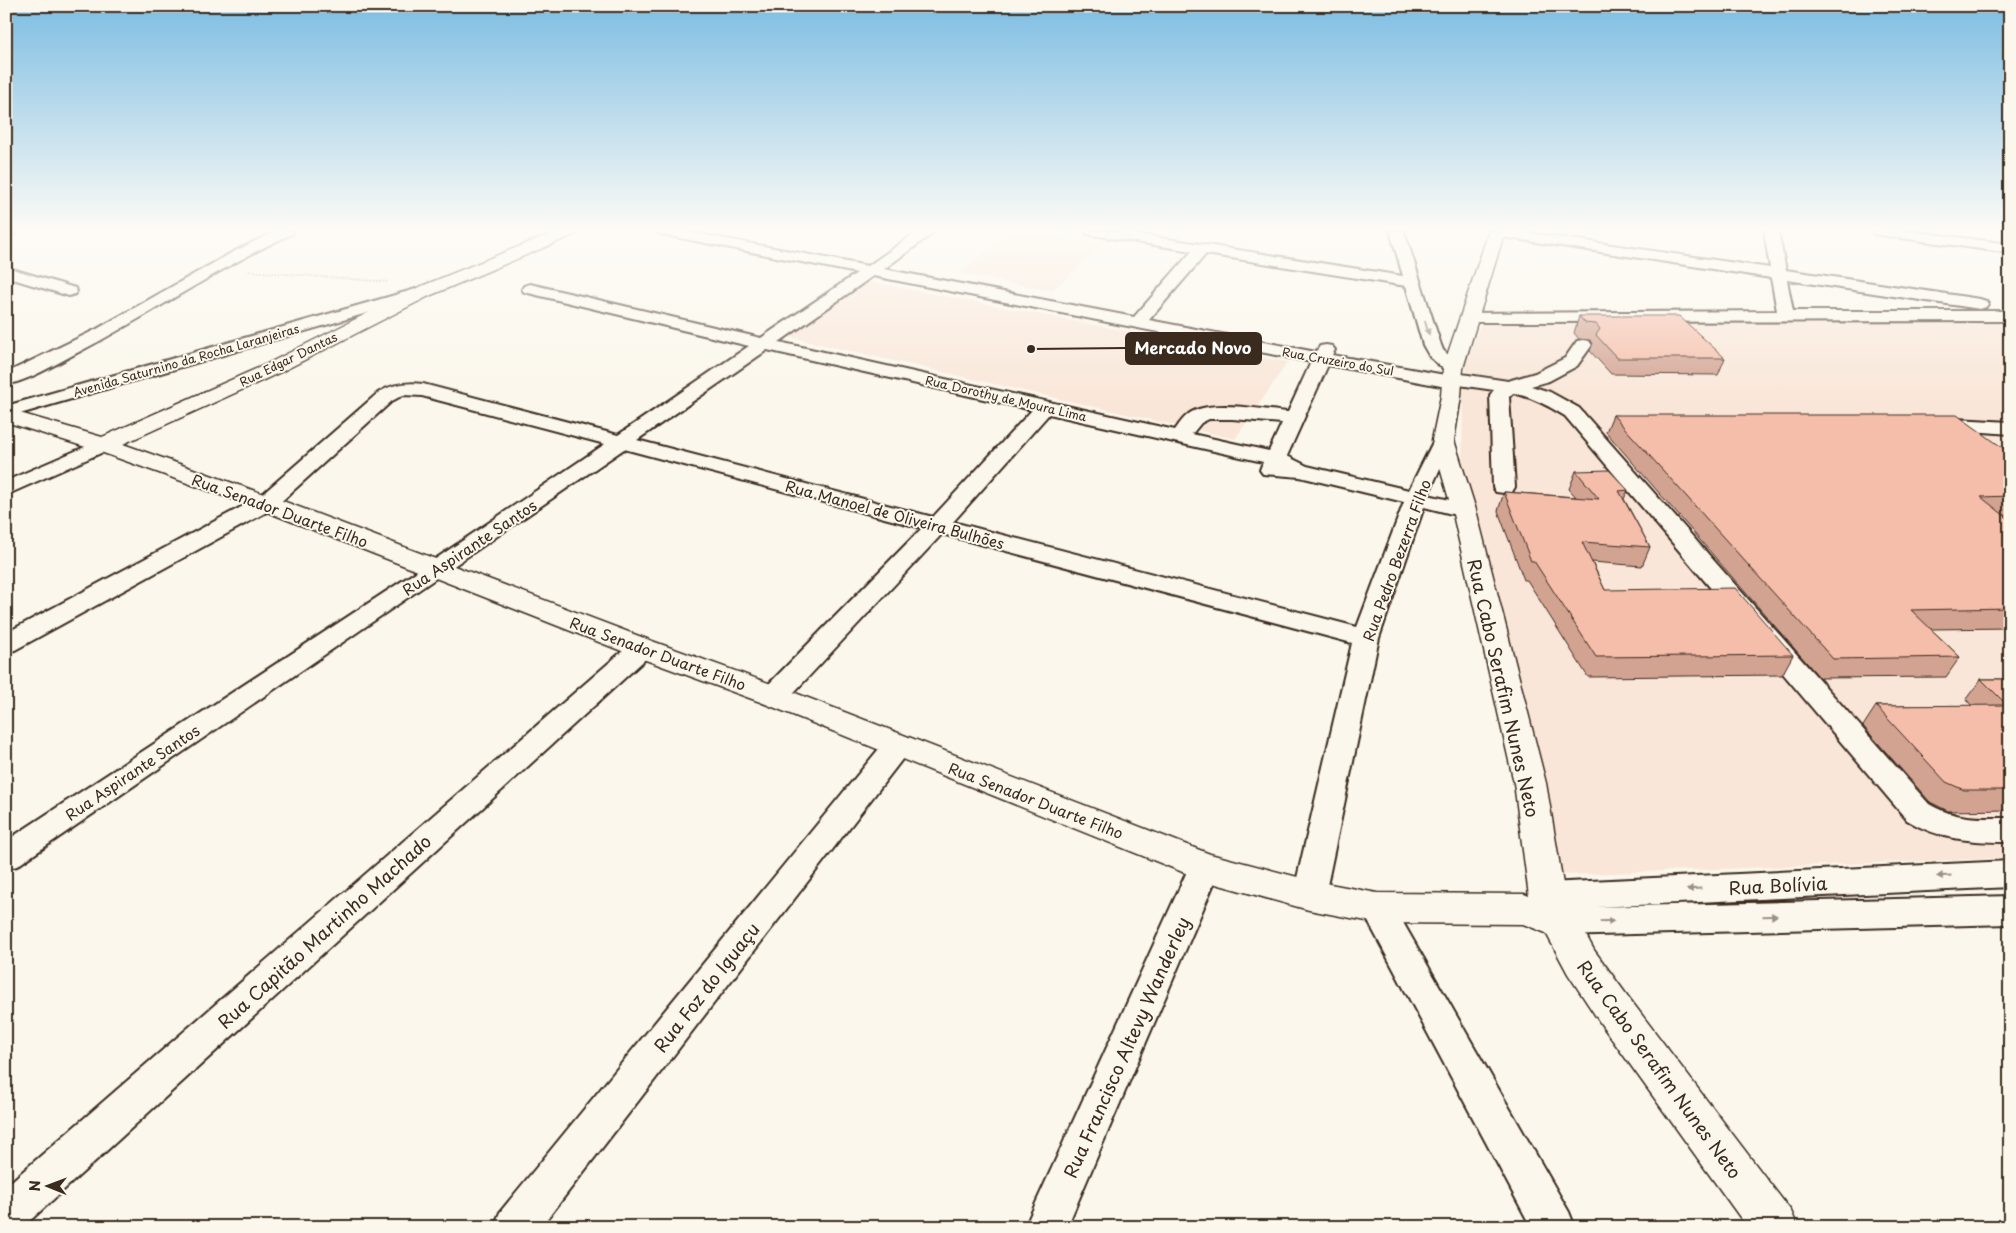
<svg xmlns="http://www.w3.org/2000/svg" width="2016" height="1233" viewBox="0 0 2016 1233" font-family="'Playpen Sans',sans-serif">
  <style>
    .built { fill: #f9e6d8 }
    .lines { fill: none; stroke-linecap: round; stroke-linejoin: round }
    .minor-casing { stroke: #3b2a1e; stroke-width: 4 }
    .major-casing { stroke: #3b2a1e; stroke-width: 3 }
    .path { stroke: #3b2a1e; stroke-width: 2; stroke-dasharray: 0.5 2.5; stroke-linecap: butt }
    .minor { fill: #fbf7ec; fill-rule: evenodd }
    .major { fill: #fbf7ec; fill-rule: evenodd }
    .wall { fill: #d3a392; stroke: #3b2a1e }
    .building { fill: #f5beaa; stroke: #3b2a1e }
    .oneway { fill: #9b9085 }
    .labels { text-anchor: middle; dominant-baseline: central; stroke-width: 4; stroke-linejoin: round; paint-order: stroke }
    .far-street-label { font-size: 12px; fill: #3b2a1e; stroke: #fbf7ec }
    .street-label { font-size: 15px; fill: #3b2a1e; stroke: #fbf7ec }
    .near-street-label { font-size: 18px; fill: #3b2a1e; stroke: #fbf7ec }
    .leader { fill: none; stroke: #3b2a1e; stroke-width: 2 }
    .callout-dot { fill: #3b2a1e; stroke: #fbf7ec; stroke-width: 2 }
    .callout { fill: #3b2a1e; stroke: #3b2a1e; stroke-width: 2 }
    .callout-label { font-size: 16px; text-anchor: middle; font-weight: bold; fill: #fff }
  </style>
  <rect width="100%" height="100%" fill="#fbf7ec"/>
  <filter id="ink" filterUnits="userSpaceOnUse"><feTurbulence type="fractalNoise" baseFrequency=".02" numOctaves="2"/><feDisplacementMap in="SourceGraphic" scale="10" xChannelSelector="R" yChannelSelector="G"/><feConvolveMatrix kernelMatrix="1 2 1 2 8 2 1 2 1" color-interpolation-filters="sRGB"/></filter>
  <g filter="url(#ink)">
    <path class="built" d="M1011 232 1103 244 1052 291 959 273Z
      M867 281 1288 362 1235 439 785 336 837 296Z
      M2010 320V858L1560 875 1462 479 1463 379 1470 374 1463 367 1481 323Z"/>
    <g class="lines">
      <g class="minor-casing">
        <path id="minor" d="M6 231H18L16 234 6 236Z
          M276 231H294L292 234C217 268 149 316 75 354 54 365 30 380 6 385V373L97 329 233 252Z
          M551 231H577L575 234C568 236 560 236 553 234Z
          M658 231H685L868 266 918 231H934L932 234 884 269 1134 317 1192 251 1092 235 1087 234 1085 231H1117L1403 276 1390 231H1404L1441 345 1443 350 1462 368 1459 372 1455 373 1508 381 1535 373 1565 358 1577 341 1583 340 1589 341 1592 345 1577 366 1549 381 1531 386 1550 392 1579 408 1929 804C1956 820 1979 818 2010 818V842C1972 842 1940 840 1907 820L1565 416C1549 406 1532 397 1513 393L1509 397 1515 487 1512 492 1504 493 1496 492 1493 487 1490 395 1494 390 1459 385 1452 388 1328 365 1287 456 1307 466 1409 490 1436 436 1443 434 1450 436 1453 440 1428 495 1472 505 1475 510 1472 515 1464 517 1424 507 1379 638 1325 895 1321 904 1309 908 1297 904 1293 895 1352 643 942 534 784 703 774 705 764 703 760 696 764 689 922 528 624 449 17 866 6 869V841L428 564 605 444 422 396 403 395 392 401 274 508 15 650 6 652V633L258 498 378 393C392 384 407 382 423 384L618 435 749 346 524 292 522 289 524 286 530 284 761 338 857 273 665 235 660 234ZM1206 254 1406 286 1423 345 1430 357 1447 372 1450 373 1445 375 1332 355 1335 350 1332 346 1326 345 1320 346 1316 352 1149 320ZM873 276 1311 362 1288 412C1262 410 1212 399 1190 413 1184 417 1179 424 1175 430L779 342ZM767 350 1032 410 933 517 637 440ZM1049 414 1263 462 1260 470 1263 474 1300 477 1404 502 1357 627 953 522ZM1209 419H1232L1282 423 1269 451 1192 434 1201 423Z
          M1490 231H1516L1770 268 1764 231H1778L1786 270 1980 299 1986 301 1988 304 1986 307 1980 309 1787 280 1793 311H2010V321L1471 322 1465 321 1463 317 1465 313 1777 311 1771 278 1496 236 1491 235Z
          M1872 231H1908L2010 244V253L1879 235 1874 234Z
          M6 267 75 288 77 291 75 294 69 296 6 277Z
          M423 287 429 289 431 292 429 295 6 418V406Z
          M1938 418 2010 422V434L1931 428 1928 424 1931 420Z
          M103 439 110 441 113 445 110 449 6 495V481Z
          M642 640 651 642 655 648 651 654 23 1227H6V1186L633 642Z
          M897 736 907 739 911 746 907 753 541 1227H494L500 1212 887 739Z
          M1205 854 1216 858 1221 867 1067 1227H1025L1189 867 1194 858Z
          M2010 861V887L1596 907 2010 896V924L1559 936 1547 932 1542 922 1547 912 1556 909H1547L1535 905 1531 896 1535 887 1547 883Z
          M1377 894 1389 898 1569 1212 1575 1227H1531L1361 908 1365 898Z"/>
      </g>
      <g class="major-casing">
        <path id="major" d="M557 231H578L576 234 429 296 281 372 123 444 275 498 652 641 785 689 1210 854 1309 880 1377 893 1524 894 1529 896 1514 783 1452 510 1432 440 1441 396 1443 368 1489 231H1505L1463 368 1461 396 1454 440 1476 510 1546 783 1565 896 1594 950 1629 998 1791 1211 1798 1227H1747L1601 1024 1568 974 1546 933 1523 924 1377 923 1309 910 1205 881 763 703 632 655 257 508 95 450 6 422V409L102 437 267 364 417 288Z"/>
      </g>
      <path class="path" d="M249 271 389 282"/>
      <use href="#minor" class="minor"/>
      <use href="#major" class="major"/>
    </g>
    <path class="wall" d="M1579 316 1725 358 1718 375 1611 374 1590 351 1593 343 1590 340 1579 339 1574 333Z
      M1613 415 2010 453V515H2004L2010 520V628L1931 629 1960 657 1946 677 1820 678 1606 432Z
      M1576 471 1628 490 1624 499 1650 547 1642 566 1592 562 1605 590 1793 655 1782 675 1588 677 1527 580H1524L1498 511 1504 492 1576 497 1569 489Z
      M1981 679H2010V810L1948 811 1930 802 1863 726 1876 706H1972L1966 699Z"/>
    <path class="building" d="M1579 316H1679L1725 358H1617L1596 335 1600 329 1596 324 1585 323Z
      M1613 415H1957L2010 453V496L1981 497 2010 520V608L1911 610 1960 657 1833 659Z
      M1609 470 1628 490 1619 491 1650 547 1582 542 1605 590 1735 588 1793 655 1596 657 1534 561H1531L1504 492 1599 499 1576 471Z
      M1981 679H2010V790H1964L1946 782 1876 706 2007 705Z"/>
    <defs><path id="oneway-solid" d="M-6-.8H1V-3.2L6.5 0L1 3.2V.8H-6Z" transform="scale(1.25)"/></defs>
    <g class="oneway">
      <use href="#oneway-solid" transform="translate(1427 328) rotate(73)"/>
      <use href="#oneway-solid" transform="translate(1944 876) rotate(177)"/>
      <use href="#oneway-solid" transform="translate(1694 889) rotate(177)"/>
      <use href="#oneway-solid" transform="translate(1770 916) rotate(-2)"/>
      <use href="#oneway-solid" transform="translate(1607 921) rotate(-2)"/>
    </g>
  </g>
  <linearGradient id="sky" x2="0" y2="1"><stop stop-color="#7dbde3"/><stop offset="0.57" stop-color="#fdfbf6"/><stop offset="1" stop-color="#fdfbf6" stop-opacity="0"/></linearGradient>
  <rect width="2016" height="403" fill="url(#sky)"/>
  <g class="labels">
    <g class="far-street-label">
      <text transform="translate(288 359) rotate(-26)">Rua Edgar Dantas</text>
      <text transform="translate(186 360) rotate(-16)">Avenida Saturnino da Rocha Laranjeiras</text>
      <text transform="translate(1338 361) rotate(10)">Rua Cruzeiro do Sul</text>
      <text transform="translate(1006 398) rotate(13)">Rua Dorothy de Moura Lima</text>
    </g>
    <g class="street-label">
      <text transform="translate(280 510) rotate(20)">Rua Senador Duarte Filho</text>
      <text transform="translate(895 514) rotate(15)">Rua Manoel de Oliveira Bulhões</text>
      <text transform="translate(469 547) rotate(-34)">Rua Aspirante Santos</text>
      <text transform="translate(1396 560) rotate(-70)">Rua Pedro Bezerra Filho</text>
      <text transform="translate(658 653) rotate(20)">Rua Senador Duarte Filho</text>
      <text transform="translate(132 772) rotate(-34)">Rua Aspirante Santos</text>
      <text transform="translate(1036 800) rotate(21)">Rua Senador Duarte Filho</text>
    </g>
    <g class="near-street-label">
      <text transform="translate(1504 688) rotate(77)">Rua Cabo Serafim Nunes Neto</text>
      <text transform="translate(1778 885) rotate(-3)">Rua Bolívia</text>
      <text transform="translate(324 931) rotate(-42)">Rua Capitão Martinho Machado</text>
      <text transform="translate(706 987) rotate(-52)">Rua Foz do Iguaçu</text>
      <text transform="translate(1126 1047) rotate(-66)">Rua Francisco Altevy Wanderley</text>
      <text transform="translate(1660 1069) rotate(54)">Rua Cabo Serafim Nunes Neto</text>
    </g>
  </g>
  <path class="leader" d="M1031 349L1126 348"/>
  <circle class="callout-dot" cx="1031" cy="349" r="5"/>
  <rect class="callout" x="1126" y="333" width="135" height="31" rx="5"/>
  <g class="callout-label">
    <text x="1193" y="354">Mercado Novo</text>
  </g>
  <rect width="2016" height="1233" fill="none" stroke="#fbf7ec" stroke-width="25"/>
  <rect x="12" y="12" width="1991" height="1208" fill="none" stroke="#3b2a1e" stroke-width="2" filter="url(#ink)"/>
  <g transform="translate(48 1186) rotate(271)" stroke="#fbf7ec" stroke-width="4" paint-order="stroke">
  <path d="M0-4L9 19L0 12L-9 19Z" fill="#3b2a1e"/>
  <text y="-8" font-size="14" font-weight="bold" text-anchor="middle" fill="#3b2a1e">N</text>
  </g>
</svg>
